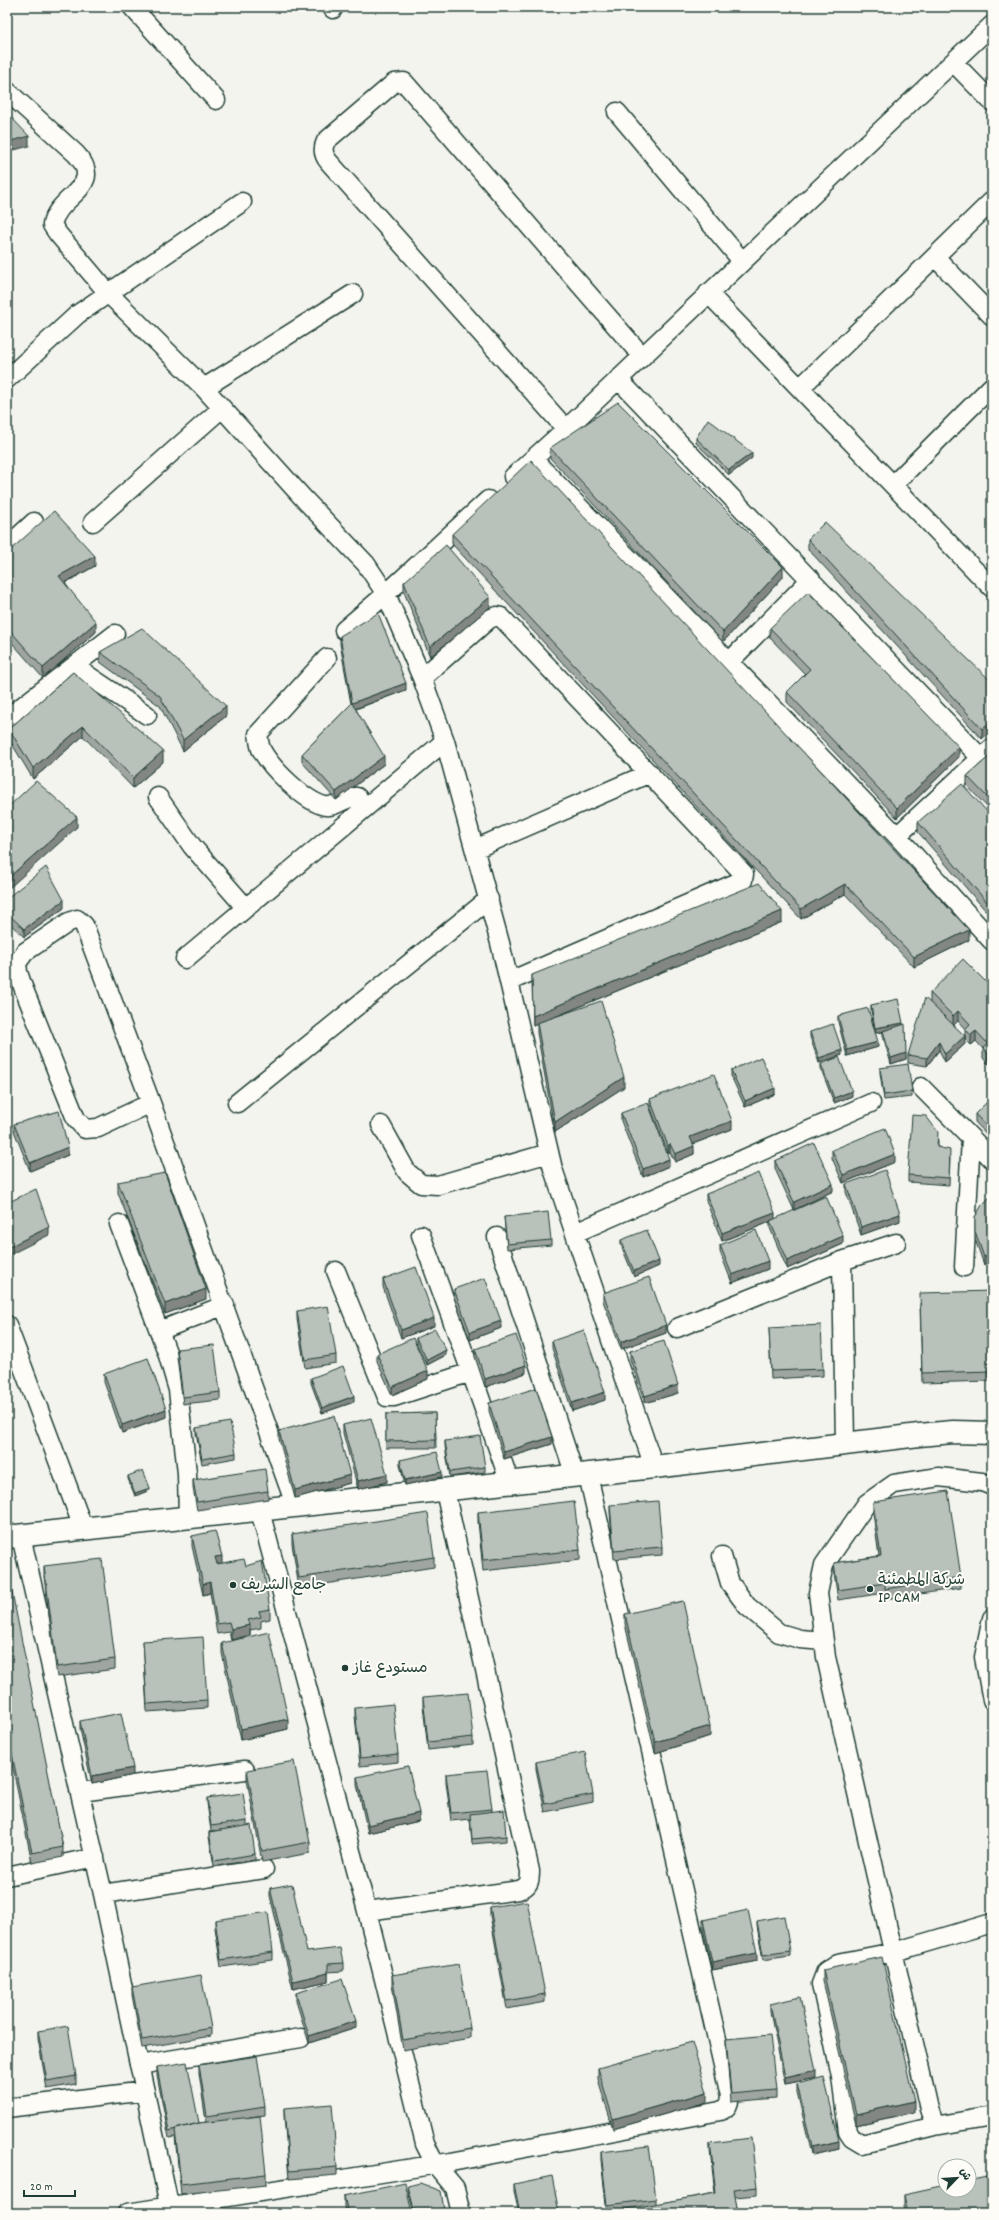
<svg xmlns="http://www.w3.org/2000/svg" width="999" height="2220" viewBox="0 0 999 2220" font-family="Dekko,'Playpen Sans Arabic',sans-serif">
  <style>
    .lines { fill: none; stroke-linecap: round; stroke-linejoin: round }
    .minor-casing { stroke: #1f3d34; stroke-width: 21 }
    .major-casing { stroke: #1f3d34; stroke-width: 25 }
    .minor { stroke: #fdfcf7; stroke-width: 18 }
    .major { stroke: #fdfcf7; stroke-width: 22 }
    .wall { fill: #9fa6a1; stroke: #1f3d34 }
    .shaded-wall { fill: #828783; stroke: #1f3d34 }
    .building { fill: #b9c1bb; stroke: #1f3d34 }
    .poi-dot { fill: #1f3d34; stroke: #fdfcf7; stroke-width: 1.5 }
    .labels { text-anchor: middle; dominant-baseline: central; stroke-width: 4; stroke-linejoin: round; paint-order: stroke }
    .poi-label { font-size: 16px; fill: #1f3d34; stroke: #fdfcf7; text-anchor: start }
  </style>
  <rect width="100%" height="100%" fill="#f4f4ef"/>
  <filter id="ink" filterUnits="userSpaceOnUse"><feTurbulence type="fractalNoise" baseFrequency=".025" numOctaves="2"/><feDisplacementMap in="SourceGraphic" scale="8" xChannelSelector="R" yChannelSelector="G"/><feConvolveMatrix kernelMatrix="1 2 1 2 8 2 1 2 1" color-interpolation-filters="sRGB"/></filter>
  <g filter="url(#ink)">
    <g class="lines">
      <g class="minor-casing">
        <path id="minor" d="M132 7 216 100
          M332 7 333 9
          M954 63 992 102
          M7 91 76 154C107 187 57 195 52 225L58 234 108 293 204 388 304 499 366 564 386 594 422 678 445 741 500 943 553 1169 654 1467
          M617 112 742 261
          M935 257 992 316
          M708 293 992 588
          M7 379 78 314 242 202
          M618 379 981 758
          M204 388 353 294
          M800 388 992 201
          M566 429 329 162C323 155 322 149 326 141L394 83 404 82 642 356
          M533 459 897 836 992 941
          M513 477 566 429 992 25
          M893 485 992 386
          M93 522 222 408
          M7 547 34 522
          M344 630 386 594 488 500
          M327 658 258 734C259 738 259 744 261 749 270 767 304 801 325 806 336 808 345 796 357 797L366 807
          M729 662 811 579
          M74 666 147 715
          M422 678 489 619 497 616 501 617 744 874 743 880 510 981
          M7 718 115 634
          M158 797 192 846 246 908
          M897 836 992 748
          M475 849 650 773
          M185 959 445 741
          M921 1087 992 1159
          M151 1103 98 1128 85 1129 76 1119 23 987 18 972 17 963 25 952 69 922 77 919 84 925 151 1103 296 1507
          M237 1103 489 899
          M381 1125 407 1172 421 1184 438 1185 549 1153
          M119 1224 167 1352 178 1390 187 1473 188 1518
          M575 1233 871 1103
          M421 1235 471 1372
          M497 1237 575 1476
          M842 1261 845 1444
          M964 1267 971 1138
          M336 1271 387 1397H394L471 1372 510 1483
          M7 1325 84 1530
          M677 1328 842 1261 896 1243
          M159 1331 225 1305
          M992 1486 982 1482 939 1477 894 1484 867 1503 824 1565 818 1593 826 1657 929 2109 935 2126 992 2116
          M260 1511 367 1911 425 2144 435 2164 455 2188 461 2213
          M21 1536 103 1894 169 2205
          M722 1556 730 1583 747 1606 779 1633 800 1639 824 1641
          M992 1618 984 1657 992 1700
          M80 1792 245 1770
          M7 1876 95 1857
          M103 1894 264 1869
          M367 1911 519 1890C529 1886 530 1882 530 1871L445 1491
          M139 2065 301 2038
          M7 2108 145 2091
          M935 2126 862 2144 852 2138 848 2132 841 2077 821 1984 826 1971 838 1963 894 1952 992 1923
          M127 2213 451 2162 720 2111C728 2108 729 2104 730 2096L588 1475"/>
      </g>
      <g class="major-casing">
        <path id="major" d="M7 1537 654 1467 919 1435 953 1432 992 1433"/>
      </g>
      <use href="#minor" class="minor"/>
      <use href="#major" class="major"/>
    </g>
    <path class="wall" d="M696 438 752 458 729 475 696 443Z
      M550 448 783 577 723 642 550 458Z
      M452 534 969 940 914 967 845 894 801 919 452 544Z
      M808 539 992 682 982 739 808 549Z
      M7 553 95 566 65 583 96 632 43 678 7 637Z
      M404 582 490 607 430 657 404 592Z
      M770 628 959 757 897 818 787 702V692L805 674 770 638Z
      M340 636 406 690 356 709 384 764 336 800 302 762V754L351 704 340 644Z
      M100 652 226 716 183 751 160 706 100 662Z
      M73 672 163 762 133 788 83 736 33 779 9 739V729Z
      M992 754V812L967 786V776Z
      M992 817V918L918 832V822Z
      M7 898 64 908 24 937 7 921Z
      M782 922 557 1016 624 1087 555 1132 537 1033V1024L533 1026 532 975Z
      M992 988 988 1064 983 1058V1049L976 1041 971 1045 965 1039V1029L958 1021 954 1025 965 1044 945 1062 939 1050 927 1066 908 1063V1055L930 1003V993Z
      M871 1005 903 1025 906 1059 891 1064 883 1036V1032L875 1033 871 1010Z
      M838 1016 878 1047 847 1056 838 1022Z
      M810 1032 842 1055 819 1063 810 1037Z
      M821 1064 852 1096 834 1103 821 1069Z
      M880 1068 912 1091V1097L884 1100 880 1073Z
      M731 1070 775 1094 745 1107 731 1076Z
      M992 1097V1140L975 1122V1114Z
      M650 1099 732 1129 693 1144 694 1154 675 1162 670 1152 668 1153 650 1106Z
      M621 1113 669 1166 643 1177 621 1121Z
      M14 1124 68 1155 30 1171 14 1131Z
      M938 1140V1147L950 1158 949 1185 908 1182V1175Z
      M832 1150 895 1162 843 1183 832 1158Z
      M775 1161 833 1191 794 1210 775 1169Z
      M118 1182 206 1299 165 1314 118 1193Z
      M846 1184 900 1221 861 1235 846 1192Z
      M706 1194 775 1219 843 1244 787 1269 770 1228V1222L722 1241 706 1201Z
      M992 1195 984 1265 975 1239V1217Z
      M504 1217 551 1240V1245L507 1249Z
      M621 1240 659 1266 634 1277 621 1245Z
      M720 1245 768 1269 732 1283 720 1252Z
      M383 1279 434 1326 401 1338 383 1287Z
      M454 1289 501 1328 470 1340 454 1297Z
      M603 1293 666 1333 621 1349 603 1301Z
      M920 1303H992V1381L922 1383Z
      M297 1311 336 1355V1363L305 1368 297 1319Z
      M769 1328 823 1369V1376L771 1379Z
      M416 1338 446 1355 427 1365 416 1343Z
      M552 1341 605 1400 572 1411 552 1348Z
      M177 1349 220 1392V1400L183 1404 177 1357Z
      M475 1349 526 1373 485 1387 475 1357Z
      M630 1351 678 1393 645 1403 630 1359Z
      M377 1354 428 1379 392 1395 377 1361Z
      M104 1374 166 1417 122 1433 104 1382Z
      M311 1378 354 1402 322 1413 311 1383Z
      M489 1403 552 1444 504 1459 489 1411Z
      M435 1413 436 1448H386V1414Z
      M343 1425 387 1482 358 1489 343 1433Z
      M196 1428 236 1453V1458L202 1464 196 1434Z
      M279 1431 350 1483 295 1498 279 1439Z
      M445 1441 485 1467V1472L450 1477 445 1446Z
      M400 1460 442 1477 405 1485 400 1465Z
      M128 1476 150 1490 135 1496 128 1479Z
      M193 1480 268 1491V1499L197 1510 193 1488Z
      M873 1502 961 1577V1588L885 1599V1593L838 1600 834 1573V1563L879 1556 873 1513Z
      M610 1505 662 1547V1555L614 1559 610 1512Z
      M478 1512 580 1550V1560L483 1571 478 1522Z
      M292 1534 434 1557V1567L299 1588 292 1544Z
      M192 1536 222 1563 246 1566 270 1609V1619L261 1621V1628L250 1630V1635L231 1640 229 1632 217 1634 210 1593 203 1595 192 1546Z
      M44 1566 115 1659V1669L57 1677 44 1577Z
      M7 1578 63 1847V1857L32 1863 7 1739Z
      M625 1614 710 1736 655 1753 625 1624Z
      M143 1641 207 1700V1708L147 1712Z
      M222 1643 288 1729 241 1740 222 1653Z
      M423 1697 473 1737V1745L428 1750 423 1705Z
      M355 1708 398 1754V1762L360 1766 355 1715Z
      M80 1721 133 1775 92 1784 80 1729Z
      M536 1762 593 1794V1802L545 1812 536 1769Z
      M247 1770 310 1842V1853L262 1862 247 1780Z
      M446 1774 492 1809V1811L506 1836V1841L472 1844 470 1819 451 1821 446 1782Z
      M357 1777 419 1821 368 1833 357 1785Z
      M207 1798 247 1821V1826L255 1854V1860L214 1866 209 1837V1832L222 1830 211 1831 207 1803Z
      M270 1888 307 1952 343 1963V1971L328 1972V1981L293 1989 270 1896Z
      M490 1907 545 1994V2002L507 2009 490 1915Z
      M215 1920 273 1952V1960L221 1967 215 1928Z
      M703 1920 757 1961 712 1970 703 1928Z
      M757 1921 790 1951V1956L763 1960 757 1926Z
      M823 1970 914 2112 856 2125 823 1981Z
      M392 1975 470 2028V2038L403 2050 392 1985Z
      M132 1987 211 2028V2036L142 2048 132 1995Z
      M296 1993 356 2028 309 2043 296 2001Z
      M770 2004 816 2078 785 2084 770 2012Z
      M38 2031 76 2076V2084L47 2089 38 2039Z
      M726 2039 776 2090V2098L731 2102 726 2047Z
      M199 2065 265 2107V2115L249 2117 266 2174V2185L181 2194 175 2137 169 2138 157 2075V2067L199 2123 206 2122 199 2073Z
      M598 2068 707 2102 613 2129 598 2079Z
      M797 2084 839 2149 812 2155 797 2092Z
      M284 2108 337 2167V2175L289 2179 284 2116Z
      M710 2143 757 2187V2195L735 2197 738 2213H621V2211L607 2213 601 2160V2152L656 2199V2204L715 2193 710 2151Z
      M514 2184 559 2213H519L514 2192Z
      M408 2186 444 2213H414L408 2191Z
      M904 2194 992 2213H905L904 2205Z
      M344 2196 412 2213H345L344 2206Z"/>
    <path class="shaded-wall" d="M29 136V146L7 152V142Z
      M752 453V458L729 475V470Z
      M95 556V566L59 586V576Z
      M783 567V577L723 642V632Z
      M490 597V607L430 657V647Z
      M96 622V632L43 678V668Z
      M406 683V690L352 710V703Z
      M226 706V716L183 751V740Z
      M992 719V730L982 739V729Z
      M83 726V736L33 779V768Z
      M959 747V757L897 818V808Z
      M163 751V762L133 788V778Z
      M384 756V764L336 800V792Z
      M77 817V827L7 890V879Z
      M845 884V894L801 919V909Z
      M64 900V908L24 937V929Z
      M782 911V922L533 1026V1016Z
      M969 930V940L914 967V957Z
      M958 1011V1021L953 1026V1016Z
      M903 1023V1028L875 1033V1028Z
      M976 1031V1041L971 1045V1035Z
      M965 1036V1044L945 1062V1054Z
      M878 1042V1047L847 1056V1050Z
      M939 1042V1050L927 1066V1058Z
      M842 1050V1055L819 1063V1058Z
      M992 1051V1061L988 1064V1054Z
      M906 1053V1059L891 1064V1058Z
      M624 1077V1087L555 1132V1122Z
      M775 1088V1094L745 1107V1101Z
      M852 1091V1096L834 1103V1098Z
      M732 1121V1129L690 1145V1137Z
      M670 1144V1152L668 1153V1146Z
      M694 1146V1154L675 1162V1154Z
      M68 1147V1155L30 1171V1163Z
      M895 1154V1162L843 1183V1175Z
      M669 1159V1166L643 1177V1169Z
      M833 1184V1191L794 1210V1202Z
      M775 1213V1220L770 1221V1222L722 1241V1233Z
      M900 1214V1221L861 1235V1227Z
      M49 1227V1235L7 1256V1248Z
      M843 1236V1244L787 1269V1261Z
      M992 1251V1259L984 1265V1257Z
      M659 1261V1266L634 1277V1271Z
      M768 1261V1269L732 1283V1275Z
      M206 1289V1299L165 1314V1304Z
      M434 1318V1326L401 1338V1330Z
      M501 1321V1328L470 1340V1332Z
      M666 1325V1333L621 1349V1342Z
      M446 1350V1355L427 1365V1360Z
      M526 1365V1373L485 1387V1379Z
      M428 1371V1379L392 1395V1387Z
      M678 1385V1393L645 1403V1396Z
      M605 1392V1400L572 1411V1403Z
      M354 1396V1402L322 1413V1408Z
      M166 1409V1417L122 1433V1425Z
      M552 1437V1444L504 1459V1452Z
      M442 1472V1477L405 1485V1480Z
      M387 1474V1482L358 1489V1481Z
      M350 1475V1483L295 1498V1490Z
      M150 1488V1490L135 1496V1493Z
      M222 1556V1566L215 1568V1557Z
      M210 1582V1593L203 1595V1584Z
      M250 1625V1635L231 1640V1629Z
      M288 1719V1729L241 1740V1729Z
      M710 1726V1736L655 1753V1742Z
      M133 1768V1775L92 1784V1776Z
      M419 1813V1821L368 1833V1825Z
      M757 1953V1961L712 1970V1962Z
      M328 1973V1981L293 1989V1981Z
      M356 2021V2028L309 2043V2036Z
      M816 2070V2078L785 2084V2077Z
      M707 2092V2102L613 2129V2119Z
      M914 2101V2112L856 2125V2114Z
      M839 2141V2149L812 2155V2147Z
      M444 2210V2213H430Z"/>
    <path class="building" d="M7 113 29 136 7 142Z
      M618 402 783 567 723 632 550 448Z
      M708 419 752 453 729 470 696 438Z
      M531 460 969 930 914 957 845 884 801 909 452 534Z
      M54 511 95 556 59 576 96 622 43 668 7 627V553Z
      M825 522 992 682V719L982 729 808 539Z
      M446 545 490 597 430 647 404 582Z
      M808 592 959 747 897 808 787 692 810 669 770 628Z
      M378 613 406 683 352 703 384 756 336 792 302 754 352 703 340 636Z
      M142 628 226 706 183 740 160 696 100 652Z
      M73 672 163 751 133 778 83 726 33 768 9 729Z
      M992 754V802L967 776Z
      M36 781 77 817 7 879V808Z
      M962 784 992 817V908L918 822Z
      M46 867 64 900 24 929 7 913V898Z
      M759 883 782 911 533 1016 532 975Z
      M963 959 992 988V1051L988 1054 983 1048 988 1044 976 1031 971 1035 965 1029 970 1024 958 1011 953 1016 930 993Z
      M925 998 965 1036 945 1054 939 1042 927 1058 908 1055Z
      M898 999 903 1023 875 1028 871 1005Z
      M601 1001 624 1077 555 1122 537 1023Z
      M868 1008 878 1042 847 1050 838 1016Z
      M833 1024 842 1050 819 1058 810 1032Z
      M905 1024 906 1053 891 1058 883 1031Z
      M761 1057 775 1088 745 1101 731 1070Z
      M839 1057 852 1091 834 1098 821 1064Z
      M908 1064 912 1091 884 1095 880 1068Z
      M714 1074 732 1121 690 1137 694 1146 675 1154 670 1144 668 1146 650 1099Z
      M992 1097V1132L975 1114Z
      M648 1103 669 1159 643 1169 621 1113Z
      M59 1111 68 1147 30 1163 14 1124Z
      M912 1115 926 1116 938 1132 937 1147 950 1150 949 1178 908 1175Z
      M885 1128 895 1154 843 1175 832 1150Z
      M814 1143 833 1184 794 1202 775 1161Z
      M885 1170 900 1214 861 1227 846 1184Z
      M165 1173 206 1289 165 1304 118 1182Z
      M759 1173 775 1213 722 1233 706 1194Z
      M36 1189 49 1227 7 1248V1203Z
      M992 1195V1251L984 1257 975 1231V1217L982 1205Z
      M826 1196 843 1236 787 1261 770 1221Z
      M548 1212 551 1240 507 1244 504 1217Z
      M647 1230 659 1261 634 1271 621 1240Z
      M756 1230 768 1261 732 1275 720 1245Z
      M416 1267 434 1318 401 1330 383 1279Z
      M649 1277 666 1325 621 1342 603 1293Z
      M485 1278 501 1321 470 1332 454 1289Z
      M992 1291V1371L922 1373 920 1293Z
      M328 1306 336 1355 305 1360 297 1311Z
      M821 1325 823 1369 771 1371 769 1328Z
      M435 1329 446 1350 427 1360 416 1338Z
      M584 1330 605 1392 572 1403 552 1341Z
      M516 1335 526 1365 485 1379 475 1349Z
      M413 1338 428 1371 392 1387 377 1354Z
      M664 1341 678 1385 645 1396 630 1351Z
      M214 1345 220 1392 183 1397 177 1349Z
      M148 1358 166 1409 122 1425 104 1374Z
      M343 1366 354 1396 322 1408 311 1378Z
      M536 1388 552 1437 504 1452 489 1403Z
      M435 1413 436 1440 386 1441V1414Z
      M334 1416 350 1475 295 1490 279 1431Z
      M371 1418 387 1474 358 1481 343 1425Z
      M230 1422 236 1453 202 1459 196 1428Z
      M480 1436 485 1467 450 1472 445 1441Z
      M437 1452 442 1472 405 1480 400 1460Z
      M265 1469 268 1491 197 1502 193 1480Z
      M143 1470 150 1488 135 1493 128 1476Z
      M948 1491 961 1577 885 1589V1583L838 1590 834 1563 881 1556 873 1502Z
      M574 1501 580 1550 483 1560 478 1512Z
      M658 1501 662 1547 614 1551 610 1505Z
      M428 1513 434 1557 299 1578 292 1534Z
      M215 1531 222 1556 215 1557 217 1564 244 1559 246 1566 262 1561 270 1609 259 1611 261 1617 248 1620 250 1625 231 1629 229 1622 217 1624 210 1582 203 1584 192 1536Z
      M102 1559 115 1659 57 1667 44 1566Z
      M9 1577 63 1847 32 1853 7 1729V1578Z
      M683 1601 710 1726 655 1742 625 1614Z
      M269 1632 288 1719 241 1729 222 1643Z
      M203 1637 207 1700 147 1704 143 1641Z
      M468 1693 473 1737 428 1742 423 1697Z
      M393 1704 398 1754 360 1758 355 1708Z
      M121 1713 133 1768 92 1776 80 1721Z
      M585 1752 593 1794 545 1804 536 1762Z
      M294 1761 310 1842 262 1851 247 1770Z
      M408 1766 419 1813 368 1825 357 1777Z
      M487 1770 492 1809 451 1813 446 1774Z
      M243 1793 247 1821 211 1826 207 1798Z
      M504 1810 506 1836 472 1839 470 1814Z
      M251 1825 255 1854 214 1861 209 1832Z
      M292 1884 307 1952 340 1948 343 1963 328 1964V1973L293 1981 270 1888Z
      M527 1901 545 1994 507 2001 490 1907Z
      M748 1910 757 1953 712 1962 703 1920Z
      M268 1912 273 1952 221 1960 215 1920Z
      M784 1916 790 1951 763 1955 757 1921Z
      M882 1957 914 2101 856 2114 823 1970Z
      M459 1964 470 2028 403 2040 392 1975Z
      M201 1975 211 2028 142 2040 132 1987Z
      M342 1979 356 2021 309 2036 296 1993Z
      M800 1997 816 2070 785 2077 770 2004Z
      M68 2026 76 2076 47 2081 38 2031Z
      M770 2035 776 2090 731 2094 726 2039Z
      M692 2042 707 2092 613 2119 598 2068Z
      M257 2056 265 2107 207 2116 199 2065Z
      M187 2062 199 2123 169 2131 157 2067Z
      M824 2077 839 2141 812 2147 797 2084Z
      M332 2104 337 2167 289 2171 284 2108Z
      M260 2116 266 2174 181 2184 175 2129 199 2123Z
      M751 2138 757 2187 734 2190 738 2213H622L621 2210 716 2193 710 2143Z
      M649 2146 656 2199 607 2205 601 2152Z
      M992 2175V2213H908L904 2194 945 2185V2190H969V2180Z
      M552 2176 559 2213H520L514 2184Z
      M405 2183 412 2213H348L344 2196Z
      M420 2183 441 2191 444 2210 430 2213H415L408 2186Z"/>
  </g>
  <g class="poi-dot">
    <circle cx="233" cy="1585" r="4"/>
    <circle cx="870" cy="1589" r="4"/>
    <circle cx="345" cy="1668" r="4"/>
  </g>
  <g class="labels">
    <g class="poi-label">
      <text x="878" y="1580">شركة المطمئنة<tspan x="878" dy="18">IP CAM</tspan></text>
      <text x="241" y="1585">جامع الشريف</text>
      <text x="353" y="1668">مستودع غاز</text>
    </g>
  </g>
  <rect width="999" height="2220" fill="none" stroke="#fdfcf7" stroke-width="24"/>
  <rect x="12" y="12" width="975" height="2196" fill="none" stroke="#1f3d34" stroke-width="1.5" filter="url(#ink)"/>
  <g transform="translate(957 2178) rotate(65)"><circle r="19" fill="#fdfcf7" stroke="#a4b0a9"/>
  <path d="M0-3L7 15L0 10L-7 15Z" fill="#1f3d34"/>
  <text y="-6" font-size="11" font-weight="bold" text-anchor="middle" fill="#1f3d34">ش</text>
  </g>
  <path d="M24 2190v6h51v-6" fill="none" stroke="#1f3d34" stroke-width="2"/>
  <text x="30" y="2190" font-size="12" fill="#1f3d34" stroke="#fdfcf7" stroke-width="3" paint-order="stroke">20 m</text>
</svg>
